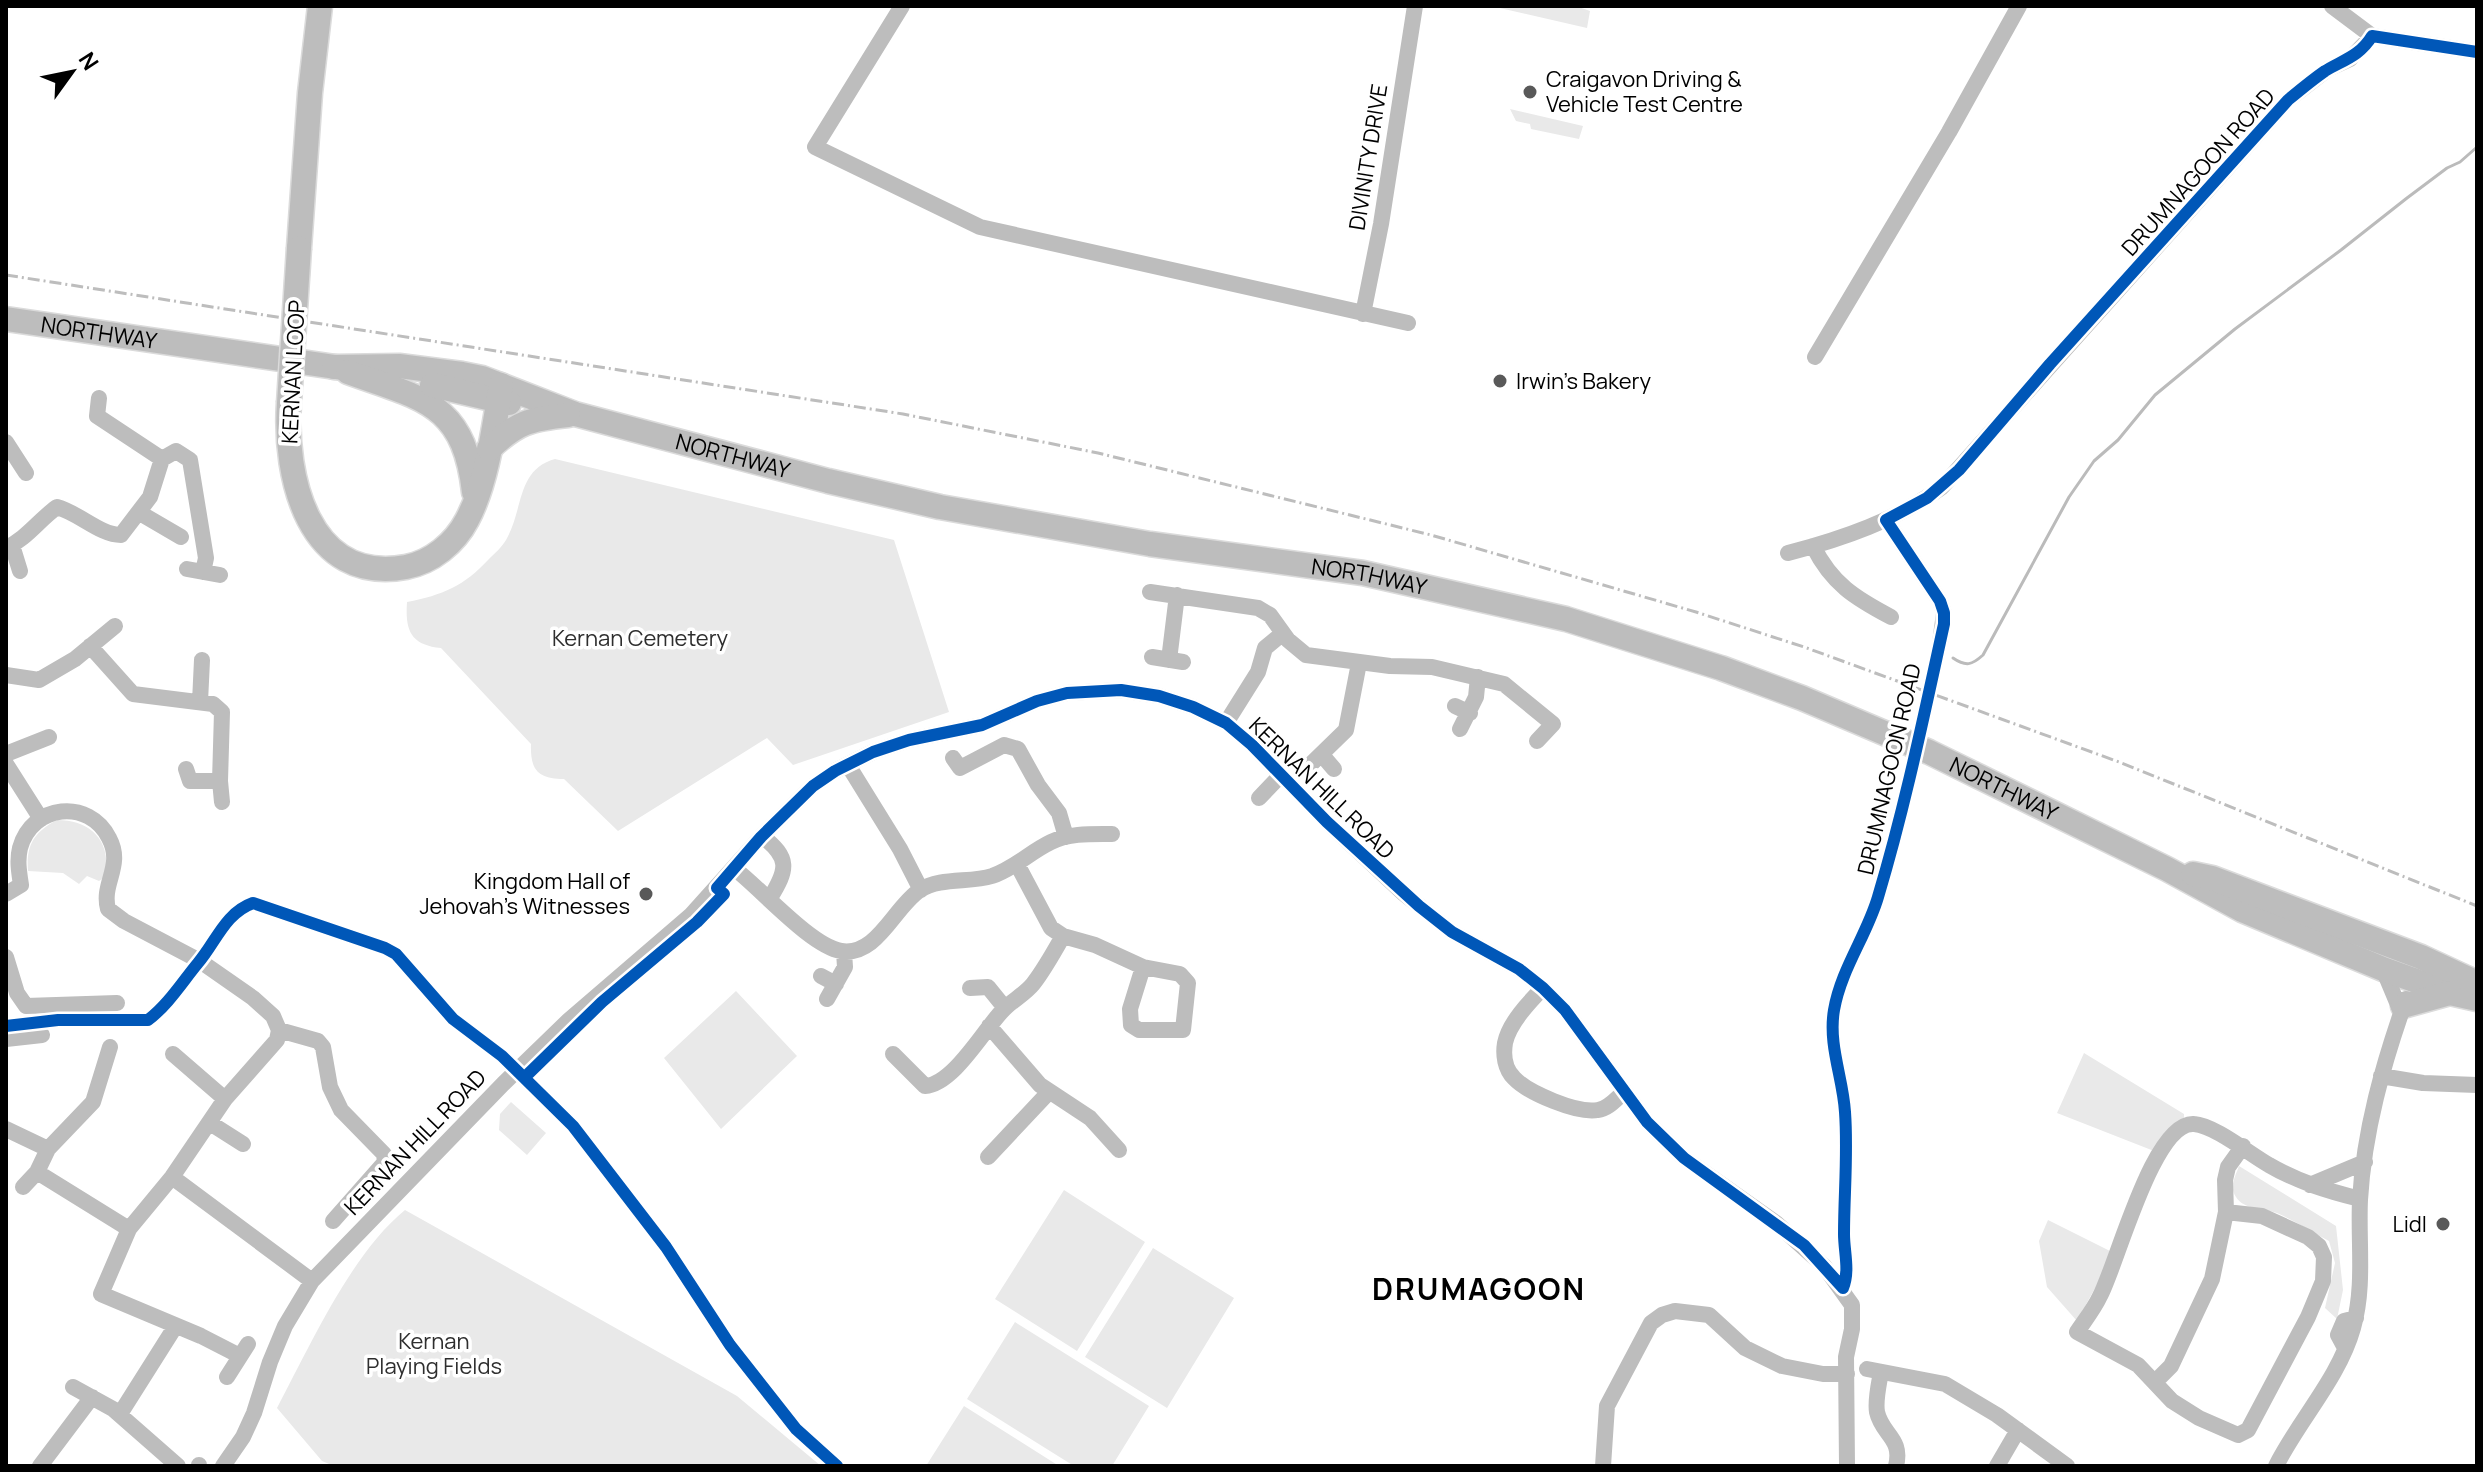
<svg xmlns="http://www.w3.org/2000/svg" width="2483" height="1472" viewBox="0 0 2483 1472" font-family="Manrope,sans-serif">
  <style>
    .green { fill: #e9e9e9 }
    .lines { fill: none; stroke-linecap: round; stroke-linejoin: round }
    .stream { stroke: #bbb; stroke-width: 3 }
    .highway-casing { stroke: #dbdbdb; stroke-width: 27 }
    .minor { stroke: #bdbdbd; stroke-width: 16 }
    .highway { stroke: #bdbdbd; stroke-width: 24 }
    .rail { stroke: #bdbdbd; stroke-width: 3; stroke-dasharray: 12 4 2 4; stroke-linecap: butt }
    .highway-bridge-casing { stroke: #dbdbdb; stroke-width: 27; stroke-linecap: butt }
    .highway-bridge { stroke: #bdbdbd; stroke-width: 24 }
    .cycleway-casing { stroke: #fff; stroke-width: 17 }
    .cycleway { stroke: #0057b8; stroke-width: 12 }
    .poi-dot { fill: #595959; stroke: #fff; stroke-width: 3 }
    .labels { text-anchor: middle; dominant-baseline: central; stroke-width: 7; stroke-linejoin: round; paint-order: stroke }
    .poi-label { font-size: 22px; fill: #000; stroke: #fff; text-anchor: start }
    .street-label { font-size: 22px; fill: #000; stroke: #fff }
    .park-label { font-size: 22px; fill: #2e2e2e; stroke: #fff }
    .district-label { font-size: 30px; font-weight: bold; letter-spacing: 2px; fill: #000; stroke: #fff }
  </style>
  <rect width="100%" height="100%" fill="#fff"/>
  <path class="green" d="M1491 6H1576L1590 11 1587 28Z
    M1510 109 1583 126 1579 139 1531 129 1530 124 1516 121Z
    M555 459 894 540 949 712 793 765 767 738 618 831 564 779C538 779 530 770 531 744L441 648C411 645 405 631 407 602 443 595 464 586 489 559 495 553 502 547 506 540 524 509 516 470 555 459Z
    M57 820C92 820 112 842 105 877L99 881 87 876 79 884 63 873 28 871C26 845 34 832 57 820Z
    M736 991 797 1056 721 1129 664 1058Z
    M2084 1053 2184 1114V1121L2154 1151 2057 1113Z
    M511 1102 546 1133 527 1155 499 1130 500 1114Z
    M2239 1166 2336 1226 2343 1290 2337 1319 2325 1308 2335 1263 2329 1241C2312 1232 2295 1221 2277 1213 2264 1208 2244 1210 2236 1197 2229 1187 2235 1177 2239 1166Z
    M1064 1190 1145 1242 1077 1351 995 1299Z
    M405 1210 737 1396 821 1466H334L322 1461 277 1408C310 1346 351 1254 405 1210Z
    M2048 1220 2114 1253 2077 1321 2047 1287 2039 1241Z
    M1153 1248 1234 1298 1167 1408 1085 1357Z
    M1015 1322 1149 1406 1112 1466H1074L967 1399Z
    M964 1406 1059 1466H926Z"/>
  <g class="lines">
    <path class="stream" d="M1953 658C1966 667 1972 665 1983 655L2069 497 2094 461 2118 440 2155 395 2235 329 2341 250 2407 198 2447 168 2460 162 2477 147"/>
    <g class="highway-casing">
      <g id="highway">
        <path d="M299 248 310 93 320 6"/>
        <path id="s1" d="M6 319 349 369"/>
        <path id="s2" d="M334 367 399 366 462 374 482 378 575 414 828 481 940 507 1150 544 1363 573 1566 619 1721 668 1802 698 1929 752 2167 869 2242 910 2383 969 2450 993 2477 999"/>
        <path d="M348 372C422 399 464 402 474 492"/>
        <path d="M432 385 509 403"/>
        <path d="M289 403C284 476 308 585 406 567 432 562 455 543 467 520 487 483 494 427 501 385"/>
        <path d="M489 449C517 422 530 419 568 415"/>
        <path d="M2193 874 2212 878 2421 957 2477 983"/>
        <path d="M2403 1006 2450 993"/>
      </g>
    </g>
    <path class="minor" d="M902 6 815 147 980 227 1408 323
      M2332 6 2372 36 2477 52
      M1363 314 1381 224 1415 6
      M1815 357 1949 132 2019 6
      M99 398 97 416 162 459
      M6 442 26 473
      M140 513 181 537
      M1886 520 1940 601 1944 613 1940 643
      M12 545 20 571
      M1813 546C1832 584 1855 598 1891 617
      M6 548C26 539 39 520 57 507 79 513 100 535 121 535L150 497 162 459 176 451 190 460 206 558 203 572
      M1788 553C1842 539 1897 520 1942 487L2288 100 2328 69 2350 59 2372 36
      M187 569 220 575
      M1150 592 1258 608 1270 615 1288 640 1306 655 1390 666 1432 667 1504 684 1553 724 1537 741
      M90 646 133 694 213 704 222 712 220 781 222 802
      M1152 657 1183 662
      M1169 660 1177 595
      M6 675 39 680 75 659 115 626
      M200 702 202 660
      M1455 706 1470 713
      M1226 723 1258 672 1265 648 1283 633
      M1460 729 1476 697 1478 677
      M6 754 49 737
      M1322 755 1334 769
      M953 758 960 768 1004 745 1018 749 1038 785 1059 813 1066 837
      M6 764 41 819
      M848 765 900 849 921 890
      M1309 766 1346 730 1359 663
      M186 769 190 781H220
      M1259 798 1281 775
      M762 836C790 858 788 869 770 898
      M735 869C761 889 811 946 841 951 877 957 894 907 920 890 940 877 970 883 992 876 1015 868 1030 852 1051 842 1069 833 1092 834 1112 834
      M6 894 21 885C19 872 17 860 20 848 32 804 89 798 109 838 124 866 101 883 108 909L124 921 200 961 253 998 273 1016 279 1030 277 1040 225 1099 172 1177 129 1229 101 1294 201 1336 240 1356
      M1063 936 1095 945 1143 967 1180 974 1188 983 1183 1030H1139L1131 1025 1130 1009 1143 967
      M6 957 17 993 26 1006 117 1003
      M2383 969 2401 1012
      M821 976 836 984
      M970 988 988 987 1005 1008
      M1543 988C1529 1002 1509 1023 1505 1043 1503 1055 1505 1069 1514 1078 1528 1093 1578 1114 1598 1110 1608 1109 1616 1099 1623 1093
      M827 999 845 967 844 952
      M989 1026 1040 1085 1090 1118 1119 1150
      M279 1030 318 1041 323 1047 330 1087 341 1110 384 1154 385 1162 333 1221
      M6 1039 42 1035
      M173 1054 225 1099
      M893 1054 925 1086C954 1084 984 1029 1004 1009 1013 1000 1025 994 1033 984 1044 970 1054 952 1063 936L1051 928 1017 864
      M2381 1076 2423 1083 2477 1085
      M210 1123 243 1144
      M6 1129 48 1149
      M988 1157 1049 1092
      M37 1172 129 1229
      M172 1177 312 1281
      M2310 1185 2365 1162
      M23 1187 37 1172 48 1149 93 1102 110 1047
      M2226 1212 2262 1216 2308 1237 2319 1246 2324 1257 2323 1281 2308 1317 2248 1430 2238 1435 2199 1418 2172 1401 2138 1365 2077 1332C2085 1320 2094 1309 2100 1296 2117 1265 2153 1121 2194 1124 2214 1125 2251 1155 2269 1165 2298 1182 2328 1191 2360 1199
      M2345 1348 2338 1335 2344 1321 2356 1318
      M1867 1369 1945 1384 1997 1415 2067 1466
      M1881 1372C1879 1384 1875 1400 1877 1412 1882 1435 1903 1438 1896 1466
      M227 1377 248 1344
      M2155 1382 2171 1366 2212 1279 2226 1212 2225 1180 2228 1167 2243 1146
      M73 1387 113 1409 178 1466
      M120 1414 175 1327
      M40 1466 92 1397
      M199 1466V1465
      M223 1466 243 1437 254 1413 270 1362 285 1326 312 1281 503 1084 569 1020 691 915 761 837 813 786 835 771 873 752 909 740 982 725 1037 701 1067 693 1121 690 1159 696 1193 707 1226 723 1252 745 1327 822 1403 893 1452 932 1519 969 1543 988 1565 1010 1647 1122 1684 1158 1776 1223 1824 1266 1852 1305V1329L1846 1357 1847 1466
      M1603 1466 1607 1406 1651 1323 1662 1315 1675 1311 1709 1315 1745 1348 1782 1366 1823 1374H1847
      M1997 1466 2018 1430
      M2276 1466C2299 1420 2339 1378 2353 1328 2365 1286 2358 1243 2360 1200 2364 1131 2383 1064 2406 999"/>
    <use href="#highway" class="highway"/>
    <path class="rail" d="M6 275 903 414 1098 453 1431 535 1696 612 1804 647 2119 762 2477 906"/>
    <g class="highway-bridge-casing">
      <path id="highway-bridge" d="M289 403 299 248"/>
    </g>
    <use href="#highway-bridge" class="highway-bridge"/>
    <g class="cycleway-casing">
      <path id="cycleway" d="M6 1026 58 1020H148C168 1005 183 981 198 963 216 942 225 913 253 903L385 948 396 954 453 1019 502 1056 573 1126 666 1247 730 1345 796 1429 837 1466
        M525 1077 602 1002 697 922 724 894 717 888 761 837 813 786 835 771 873 752 909 740 982 725 1037 701 1067 693 1121 690 1159 696 1193 707 1226 723 1252 745 1327 822 1419 906 1452 932 1519 969 1543 988 1565 1010 1647 1122 1684 1158 1804 1245 1843 1288
        M1843 1288C1850 1271 1844 1252 1844 1234 1844 1194 1848 1153 1845 1112 1843 1078 1828 1045 1834 1010 1841 969 1867 935 1878 897 1905 807 1924 715 1944 624V613L1940 601 1886 520 1927 498 1959 470 2050 364 2288 100C2300 90 2312 80 2325 71 2343 60 2360 56 2372 36L2477 52"/>
    </g>
    <use href="#cycleway" class="cycleway"/>
  </g>
  <g class="poi-dot">
    <circle cx="1530" cy="92" r="8"/>
    <circle cx="1500" cy="381" r="8"/>
    <circle cx="646" cy="894" r="8"/>
    <circle cx="2443" cy="1224" r="8"/>
  </g>
  <g class="labels">
    <g class="poi-label">
      <text x="1546" y="79">Craigavon Driving &amp;<tspan x="1546" dy="25">Vehicle Test Centre</tspan></text>
      <text x="1516" y="381">Irwin's Bakery</text>
      <text x="630" y="881" text-anchor="end">Kingdom Hall of<tspan x="630" dy="25">Jehovah's Witnesses</tspan></text>
      <text x="2427" y="1224" text-anchor="end">Lidl</text>
    </g>
    <g class="street-label">
      <text transform="translate(1368 157) rotate(-81)">DIVINITY DRIVE</text>
      <text transform="translate(2198 172) rotate(-48)">DRUMNAGOON ROAD</text>
      <text stroke="none"><textPath href="#s1" startOffset="94">NORTHWAY</textPath></text>
      <text transform="translate(293 372) rotate(-87)">KERNAN LOOP</text>
      <text stroke="none"><textPath href="#s2" startOffset="412">NORTHWAY</textPath></text>
      <text stroke="none"><textPath href="#s2" startOffset="1060">NORTHWAY</textPath></text>
      <text transform="translate(1889 769) rotate(-77)">DRUMNAGOON ROAD</text>
      <text transform="translate(1322 788) rotate(44)">KERNAN HILL ROAD</text>
      <text stroke="none"><textPath href="#s2" startOffset="1732">NORTHWAY</textPath></text>
      <text transform="translate(415 1142) rotate(-46)">KERNAN HILL ROAD</text>
    </g>
    <g class="park-label">
      <text x="640" y="638">Kernan Cemetery</text>
      <text x="434" y="1341">Kernan<tspan x="434" dy="25">Playing Fields</tspan></text>
    </g>
    <g class="district-label">
      <text x="1479" y="1288">DRUMAGOON</text>
    </g>
  </g>
  <rect width="2483" height="1472" fill="none" stroke="#000000" stroke-width="16"/>
  <g transform="translate(72 72) rotate(57)" stroke="#ffffff" stroke-width="6" paint-order="stroke">
  <path d="M0-6L14 30L0 20L-14 30Z" fill="#000000"/>
  <text y="-12" font-size="22" font-weight="bold" text-anchor="middle" fill="#000000">N</text>
  </g>
</svg>
